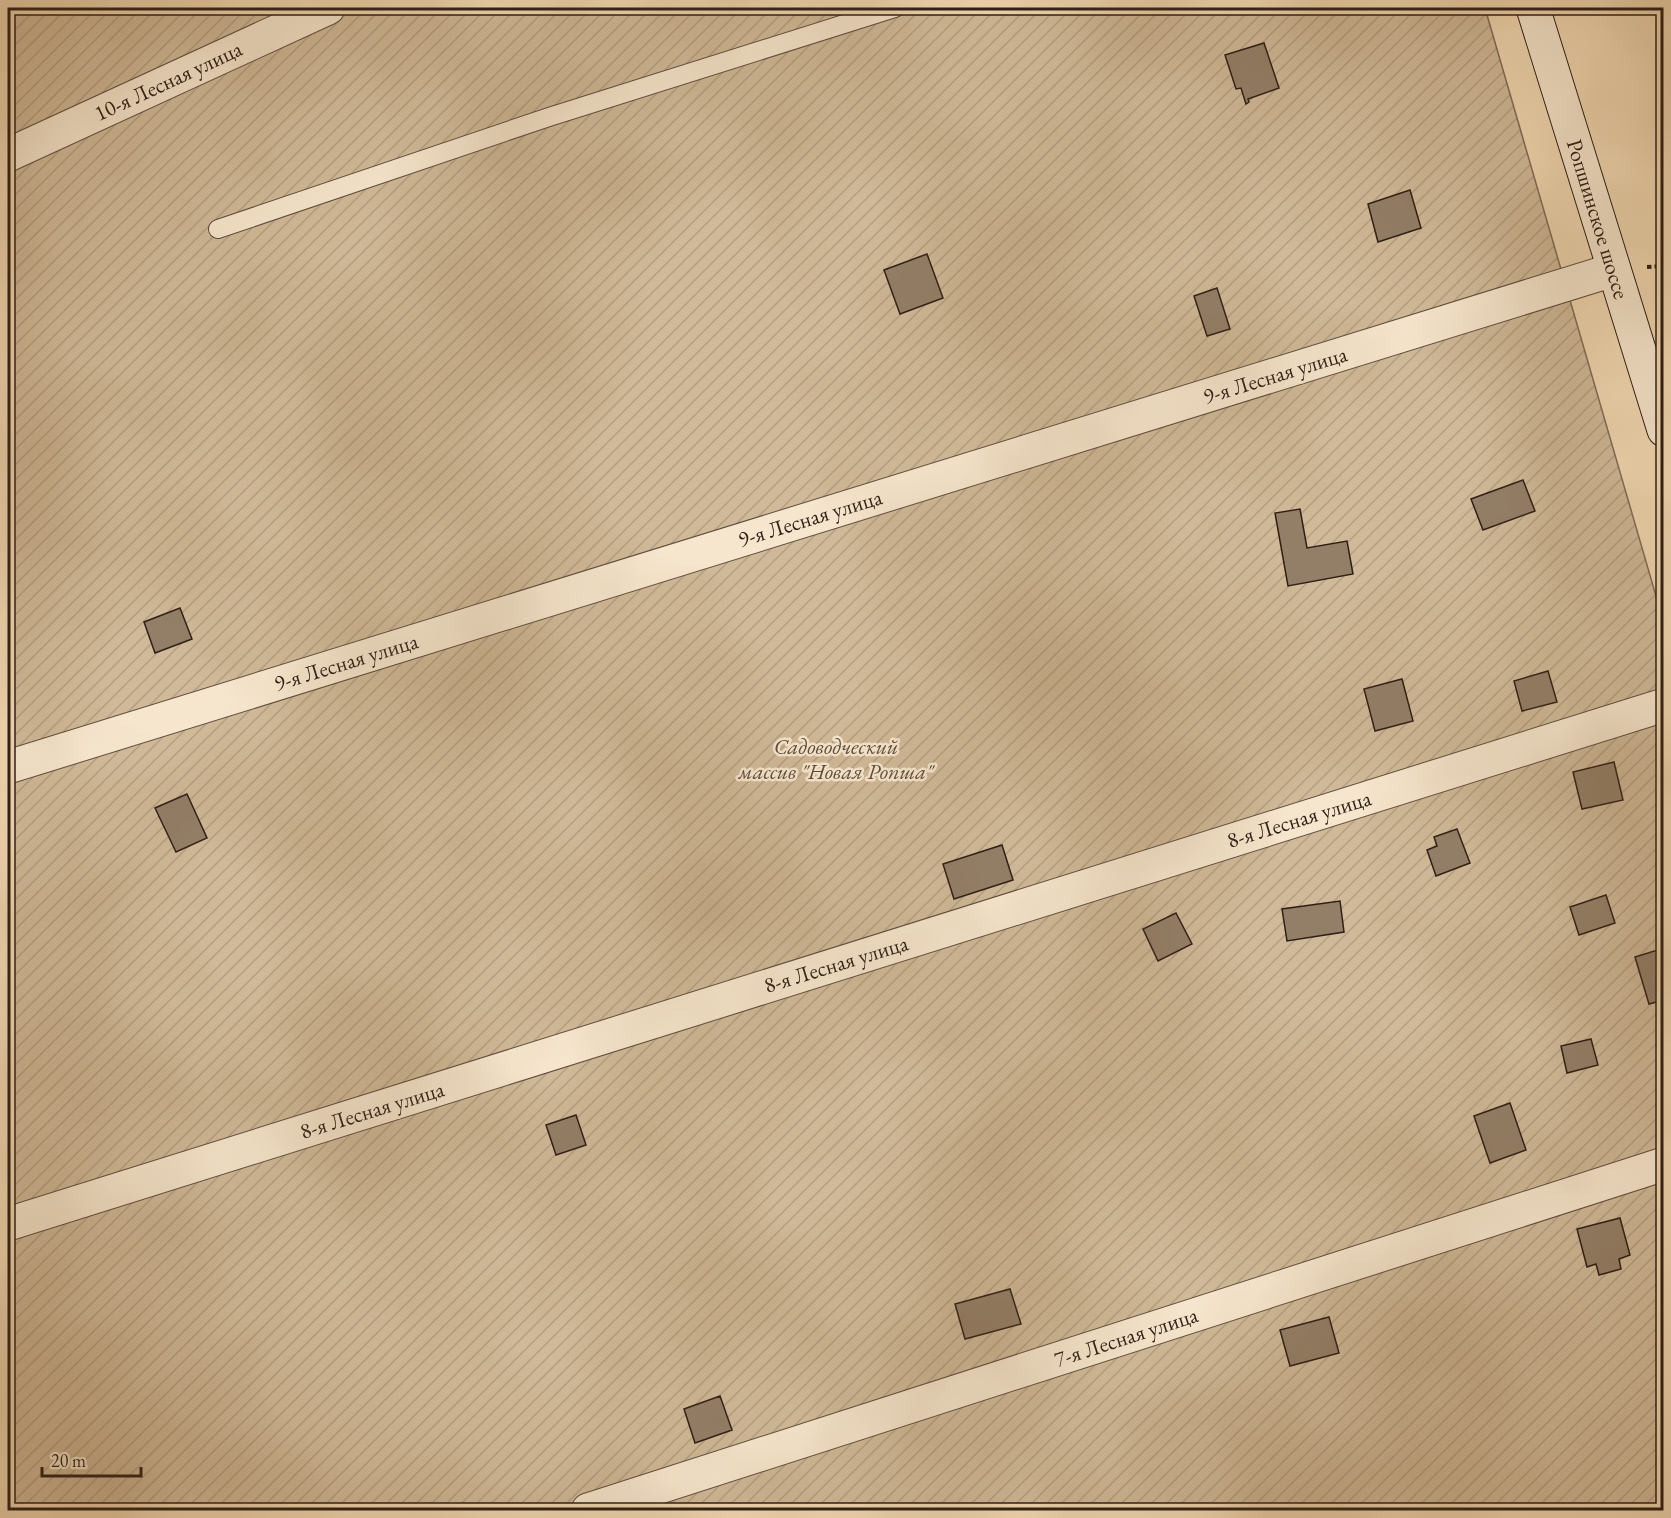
<svg xmlns="http://www.w3.org/2000/svg" width="1671" height="1518" viewBox="0 0 1671 1518" font-family="'EB Garamond',serif">
  <style>
    .garden { fill: url(#garden-furrows); stroke: #7f6c58; stroke-width: 1.5 }
    .building { fill: #937f68; stroke: #2e1f17; stroke-width: 1.5 }
    .lines { fill: none; stroke-linecap: round; stroke-linejoin: round }
    .lane-casing { stroke: #5f4d3e; stroke-width: 20 }
    .street-casing { stroke: #5f4d3e; stroke-width: 35 }
    .secondary-casing { stroke: #2e1f17; stroke-width: 35 }
    .path { stroke: #2e1f17; stroke-width: 4; stroke-dasharray: 4.5 3; stroke-linecap: butt }
    .lane { stroke: #f6e6cd; stroke-width: 18 }
    .street { stroke: #f6e6cd; stroke-width: 33 }
    .secondary { stroke: #f6e6cd; stroke-width: 33 }
    .labels { text-anchor: middle; dominant-baseline: central; stroke-width: 5; stroke-linejoin: round; paint-order: stroke }
    .street-label { font-size: 22px; fill: #2e1f17; stroke: #f6e6cd }
    .park-label { font-size: 22px; font-style: italic; fill: #5f4d3e; stroke: #f6e6cd }
  </style>
  <defs>
    <pattern id="garden-furrows" width="10" height="10" patternUnits="userSpaceOnUse" patternTransform="scale(1.5)"><rect width="10" height="10" fill="#d0b998"/><path d="M-1 1l2-2M0 10L10 0M9 11l2-2" fill="none" stroke="#b39f82"/></pattern>
  </defs>
  <rect width="100%" height="100%" fill="#f1d8b2"/>
  <filter id="stains"><feTurbulence type="fractalNoise" baseFrequency=".00333" numOctaves="4"/><feColorMatrix values="0 0 0 0 .2 0 0 0 0 .09 0 0 0 0 .02 0 0 0 .5 -.17"/></filter>
  <radialGradient id="worn" r=".72"><stop offset=".6" stop-color="#630" stop-opacity="0"/><stop offset="1" stop-color="#630" stop-opacity=".3"/></radialGradient>
  <path class="garden" d="M8 8H1485L1663 620V1510H8Z"/>
  <path class="building" d="M8 8H21L8 13Z
    M1264 43 1279 88 1248 99 1249 102 1246 104 1241 88 1236 89 1225 55Z
    M1410 190 1421 228 1378 242 1368 204Z
    M927 254 943 298 900 314 884 270Z
    M1217 288 1230 329 1207 336 1194 296Z
    M1523 480 1535 511 1483 530 1471 499Z
    M1300 509 1307 548 1347 541 1353 574 1288 586 1275 513Z
    M180 608 192 639 155 653 144 622Z
    M1548 671 1557 702 1522 711 1514 681Z
    M1402 679 1413 721 1375 731 1364 689Z
    M1614 762 1623 800 1582 809 1573 772Z
    M187 794 207 838 176 852 155 808Z
    M1457 829 1470 863 1436 876 1427 850 1437 846 1434 837Z
    M1002 845 1013 880 954 899 943 864Z
    M1606 895 1615 923 1579 935 1570 907Z
    M1340 901 1344 932 1287 941 1282 909Z
    M1176 913 1192 944 1158 961 1143 929Z
    M1664 948V1000L1649 1004 1635 957Z
    M1591 1039 1598 1065 1567 1073 1561 1046Z
    M1510 1103 1526 1150 1490 1163 1474 1116Z
    M576 1115 586 1145 556 1155 546 1125Z
    M1620 1218 1630 1255 1619 1259 1621 1269 1599 1275 1596 1264 1587 1267 1577 1229Z
    M1010 1289 1021 1324 965 1339 955 1304Z
    M1329 1317 1339 1353 1290 1366 1280 1330Z
    M720 1396 732 1430 695 1443 684 1409Z"/>
  <g class="lines">
    <g class="lane-casing">
      <path id="lane" d="M218 229 549 117 895 8"/>
    </g>
    <g class="street-casing">
      <path id="street" d="M8 155 328 8
        M8 767 1613 270
        M8 1224 1664 705
        M588 1510 1664 1164"/>
    </g>
    <g class="secondary-casing">
      <path id="secondary" d="M1533 8 1664 430"/>
    </g>
    <path class="path" d="M1647 267 1664 266"/>
    <use href="#lane" class="lane"/>
    <use href="#street" class="street"/>
    <use href="#secondary" class="secondary"/>
  </g>
  <g class="labels">
    <g class="street-label">
      <text transform="translate(168 81) rotate(-25)">10-я Лесная улица</text>
      <text transform="translate(1598 219) rotate(73)">Ропшинское шоссе</text>
      <text transform="translate(1275 375) rotate(-17)">9-я Лесная улица</text>
      <text transform="translate(810 518) rotate(-17)">9-я Лесная улица</text>
      <text transform="translate(346 662) rotate(-17)">9-я Лесная улица</text>
      <text transform="translate(1299 819) rotate(-17)">8-я Лесная улица</text>
      <text transform="translate(836 964) rotate(-17)">8-я Лесная улица</text>
      <text transform="translate(372 1110) rotate(-17)">8-я Лесная улица</text>
      <text transform="translate(1126 1337) rotate(-18)">7-я Лесная улица</text>
    </g>
    <g class="park-label">
      <text x="836" y="746">Садоводческий<tspan x="836" dy="25">массив "Новая Ропша"</tspan></text>
    </g>
  </g>
  <rect width="1671" height="1518" fill="none" stroke="#f1d8b2" stroke-width="30"/>
  <rect x="9" y="9" width="1653" height="1500" fill="none" stroke="#2e1f17" stroke-width="3"/>
  <rect x="15" y="15" width="1641" height="1488" fill="none" stroke="#2e1f17" stroke-width="1.5"/>
  <path d="M42 1467v9h99v-9" fill="none" stroke="#2e1f17" stroke-width="3"/>
  <text x="51" y="1467" font-size="18" fill="#2e1f17" stroke="#f6e6cd" stroke-width="4.5" paint-order="stroke">20 m</text>
  <rect width="100%" height="100%" filter="url(#stains)"/>
  <rect width="100%" height="100%" fill="url(#worn)"/>
</svg>
